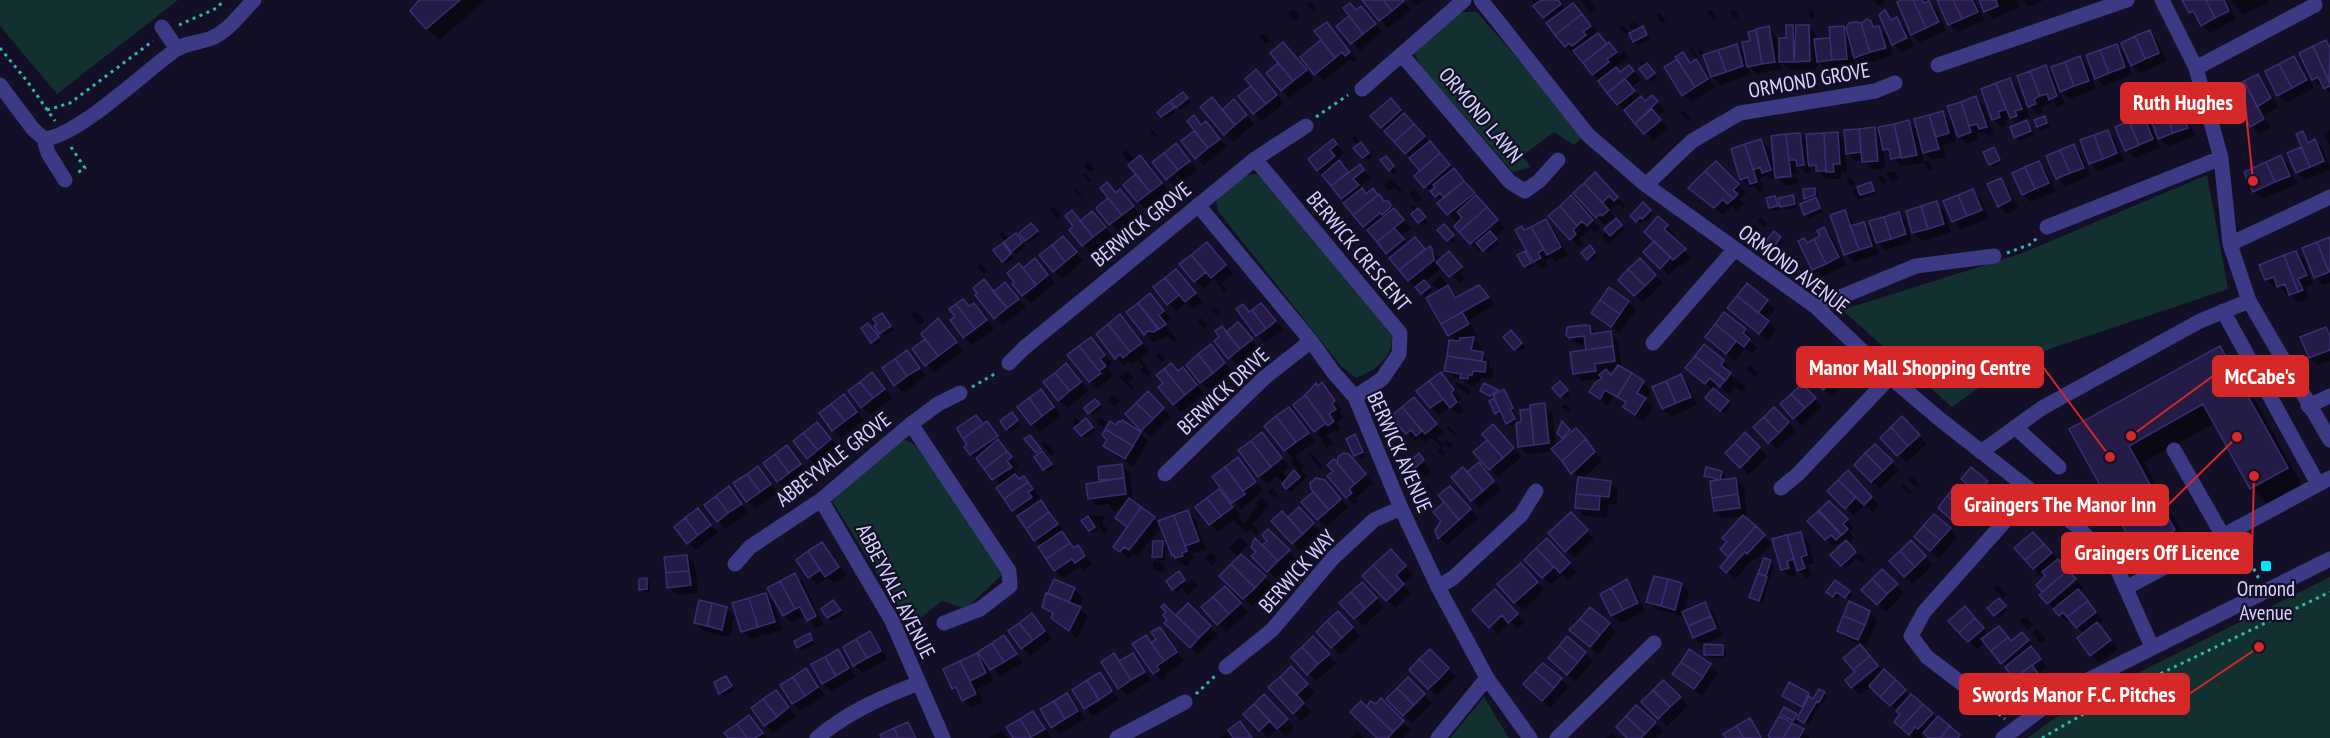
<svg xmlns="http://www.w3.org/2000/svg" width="2330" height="738" viewBox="0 0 2330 738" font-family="'PT Sans Narrow',sans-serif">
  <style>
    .green { fill: #12302f }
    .shadow { fill: #0007; fill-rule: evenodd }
    .building { fill: #241b47; stroke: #3b2d73; stroke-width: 1.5 }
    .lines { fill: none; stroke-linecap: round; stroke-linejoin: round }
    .path { stroke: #2fb8b0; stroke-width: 3; stroke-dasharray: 3 4.5; stroke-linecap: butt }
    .minor { stroke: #3d3a85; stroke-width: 15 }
    .poi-dot { fill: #00e5ff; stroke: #130f26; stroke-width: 2 }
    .labels { text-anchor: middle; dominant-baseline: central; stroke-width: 4.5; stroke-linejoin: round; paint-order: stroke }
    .street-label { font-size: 21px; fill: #d9d4ff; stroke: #130f26 }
    .poi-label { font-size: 21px; fill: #d9d4ff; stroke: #130f26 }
    .leader { fill: none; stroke: #d62828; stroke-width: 2 }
    .callout-dot { fill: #d62828; stroke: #130f26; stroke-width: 2 }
    .callout { fill: #d62828; stroke: #d62828; stroke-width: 2 }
    .callout-label { font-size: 22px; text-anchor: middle; font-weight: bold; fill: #fff }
  </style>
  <rect width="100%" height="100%" fill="#130f26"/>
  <path class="green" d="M0 0H178L57 94 0 26Z
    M1459 12H1477L1584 135 1574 145 1554 132 1522 156 1531 167 1513 172 1420 66 1414 52Z
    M1256 174 1261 177 1392 334C1393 358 1377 370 1356 378L1341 366 1218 211 1216 200 1246 175Z
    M2207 175 2228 289 2052 348 1991 379 1952 407 1842 310 2020 254Z
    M906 440 915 445 1007 570 966 609 942 601 910 626 832 501 899 442Z
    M2330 577V738H2028L2049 722 2113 685Z
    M1484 697 1509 738H1450Z"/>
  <path class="shadow" d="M421 0H486L439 40 427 28Z
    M1364 0H1403L1411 10 1388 28Z
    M1410 0H1424L1416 6Z
    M1531 0H1558L1566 10 1573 5 1619 56 1624 51 1629 57 1614 68 1620 74 1629 67 1637 75 1641 80 1631 87 1646 103 1652 97 1665 110 1658 116 1668 128 1653 141 1618 104 1576 52 1574 54 1566 46Z
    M1581 0H1590L1597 9 1591 13Z
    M1874 0H1883L1885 3 1878 6Z
    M1904 0H1923L1926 4 1929 2 1937 10 1946 31 1920 42 1912 34Z
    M1939 0H1975L1984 20 1958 32 1950 24Z
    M1980 0H2017L2020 7 1993 19 1985 11Z
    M2022 0H2044L2029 7Z
    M2184 0H2227L2236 19 2210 33 2190 12Z
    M2231 0H2267L2268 3 2243 15Z
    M1310 2 1316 9 1314 12 1307 4Z
    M1361 8 1382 32 1360 51 1338 26Z
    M1809 8 1814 12V19L1809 16Z
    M1294 9 1300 16 1295 21 1288 14Z
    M1712 10 1717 18 1713 20 1707 12Z
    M1731 10H1734L1737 13 1738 19 1732 16Z
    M1885 12 1893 21 1897 19 1905 27 1914 46 1902 52 1894 44Z
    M1660 13 1666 22 1661 23 1656 15Z
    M1635 22 1640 29 1642 28 1646 32 1650 39 1638 45 1634 41V32L1629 25Z
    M1870 22 1887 35 1893 55 1863 65 1853 55 1855 66 1826 69 1817 60V69L1789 70 1781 62 1782 69 1756 74 1748 65 1750 74 1720 85 1712 77 1705 56 1736 45 1746 55 1751 42 1750 33 1768 28 1776 36 1779 49 1787 39 1793 27 1797 31 1808 26 1816 34 1817 41 1832 39 1843 27 1846 30 1850 25Z
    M1622 25 1629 32 1626 35 1619 28Z
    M1335 32 1357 60 1354 63 1350 59 1323 81 1302 57Z
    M2149 32 2157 40 2166 61 2140 73 2132 65Z
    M1263 33 1270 41 1266 44 1259 37Z
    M2326 42 2330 46V93L2324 85 2321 87 2313 79Z
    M2116 45 2124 53 2132 75 2104 86 2096 78Z
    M1698 47 1702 51 1704 56 1699 53Z
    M1692 48 1699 59 1695 61 1715 87 1691 102 1683 95 1679 60 1683 54 1692 63 1697 60 1690 49Z
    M1290 52 1314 79 1289 98 1268 73Z
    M2080 58 2088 66 2096 89 2069 99 2058 88 2064 104 2058 107 2053 102 2041 107 2043 112 2038 114 2030 106 2045 67 2056 78Z
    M2294 58 2302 66 2314 88 2286 103 2278 95Z
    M1642 59 1657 77 1651 82 1639 61Z
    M2257 75 2265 83 2278 107 2264 115 2271 128 2259 134 2251 126Z
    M1264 79 1284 103 1262 121 1254 113Z
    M2010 79 2018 87 2029 117 2022 119 2024 123 2026 122 2030 126 2034 135 2019 141 2015 137 2018 125 2011 118 2005 120 2007 125 2001 127 1994 119 1983 90Z
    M1183 94 1191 102 1181 110 1177 107Z
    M1976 98 1984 106 1994 135 1989 136 1984 132 1976 134 1978 140 1967 144 1959 136 1949 107Z
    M1169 104 1176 112 1166 120 1159 112Z
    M2178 105 2186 113 2195 136 2168 146 2160 138Z
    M1399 108 1505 228 1494 237 1499 243 1488 253 1482 248 1478 251 1471 243 1458 224 1440 203 1442 201 1425 187 1422 171 1382 127Z
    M1242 109 1254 124 1233 142 1225 134 1223 111Z
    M1683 111 1691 119 1688 121 1680 113Z
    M1943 113 1951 121 1956 141 1943 145 1946 157 1933 160 1921 149 1924 162 1928 161 1933 170 1929 171 1924 163 1901 166 1883 148 1885 168 1872 169 1864 160 1855 161 1846 152 1847 171 1841 172V179H1826L1810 164 1811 173H1806L1801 168H1796L1797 174 1781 176V179L1797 177 1798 184 1785 185 1777 178 1771 180 1767 175 1760 178 1764 190 1759 192 1753 186 1750 187 1742 179 1761 141 1769 149 1774 165 1800 135 1809 143 1838 133 1846 142 1845 132 1874 129 1881 136 1880 129 1909 122 1919 132 1916 120Z
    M2143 117 2151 125 2160 147 2135 158 2127 150Z
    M2044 118 2050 127 2041 130 2038 127Z
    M1206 123 1227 147 1204 165 1183 141Z
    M1151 129 1157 135 1155 137 1149 130Z
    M2330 130V145L2324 134Z
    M2107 131 2115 139 2124 161 2098 171 2090 163Z
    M2303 133 2312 143 2315 141 2323 149 2330 166V170L2305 180 2297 172 2289 154 2303 147Z
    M1355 136 1372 157 1367 161 1356 148 1359 146 1352 138Z
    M1333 141 1344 153 1337 159 1350 174 1359 166 1371 178 1360 187 1365 194 1388 203 1411 228 1401 236 1408 245 1415 239 1426 250 1429 248 1441 260 1453 257 1464 271 1461 274 1465 279 1460 283 1443 267 1424 282 1432 291 1425 297 1409 280 1318 170Z
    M2074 146 2081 154 2090 176 2065 186 2057 178Z
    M1994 149 2002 163 1994 167 1990 164Z
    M1126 150 1136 160 1148 165 1168 191 1146 209 1125 185 1138 174 1122 154Z
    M1183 153 1197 170 1175 187 1167 179Z
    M2281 157 2289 165 2297 184 2262 199 2254 191Z
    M1389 161 1397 171 1393 174 1390 170Z
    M1088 162 1094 169 1090 172 1084 165Z
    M1716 163 1746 193 1740 199 1744 203 1736 211 1732 206 1723 215 1698 195Z
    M2038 163 2046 171 2056 191 2031 202 2023 194Z
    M1894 171 1899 179 1891 182 1886 173Z
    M1085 173 1091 180 1089 182 1083 175Z
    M1882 176 1887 182 1882 184 1878 177Z
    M1847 177 1854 181 1855 186H1851L1848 183Z
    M1390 179 1396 184 1402 191 1400 192 1395 187 1389 191 1383 185Z
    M2000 180 2008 188 2018 208 2007 214 1999 206Z
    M1603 182 1625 206 1623 208 1618 203 1609 211 1625 229 1610 243 1614 249 1602 237 1612 223 1609 221 1605 225 1597 217Z
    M1870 184 1876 194 1858 200 1852 190Z
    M1076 189 1082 196 1080 197 1074 191Z
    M1414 190 1422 198 1416 203 1409 194Z
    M1815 190 1818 194V198L1816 199 1823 212 1809 218 1806 214 1809 202 1805 198Z
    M1973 191 1981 199 1989 218 1961 229 1953 221Z
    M1117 194 1128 199 1140 215 1118 232 1098 208Z
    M1774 197 1781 204 1792 197 1796 200 1797 208 1785 210 1779 204 1780 209 1774 211 1770 207Z
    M1937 203 1944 211 1951 232 1922 241 1914 233Z
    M1414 205 1428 222 1423 226 1413 214 1415 213 1411 207Z
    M1579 205 1600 228 1595 233 1591 228 1579 239 1583 243 1579 247 1550 216Z
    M1643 205 1653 214 1646 222 1644 220 1641 224 1632 216Z
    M1054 207 1061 215 1057 219 1050 210Z
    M1844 212 1852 220 1855 227 1864 224 1875 235 1898 214 1906 222 1912 242 1885 250 1875 240 1879 254 1854 262 1846 254Z
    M1761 217 1767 224 1763 227 1757 221Z
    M1658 218 1675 234 1671 238 1692 258 1682 266 1680 264 1669 275 1645 252 1656 241Z
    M1100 221 1112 236 1091 253 1083 245 1081 222Z
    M1545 221 1553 228 1568 255 1556 262 1551 257 1545 261 1548 267 1542 269 1534 261 1522 228 1525 231Z
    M1753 224 1760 230 1756 235 1749 229Z
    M1444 226 1456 240 1452 243 1440 230Z
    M1034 228 1040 235 1029 243 1026 240Z
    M1824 229 1832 237 1846 265 1821 277 1813 270 1800 242 1804 240 1808 244 1822 237Z
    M1002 231 1010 240 1019 238 1026 246 1016 254 999 234Z
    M1774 233 1784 241 1775 252 1769 247Z
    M2330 238V283L2323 285 2315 277 2304 249Z
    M1071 246 1083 261 1062 279 1054 271Z
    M1589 247 1598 256 1591 262 1583 254Z
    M1006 248 1014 258 1006 264 1003 261Z
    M1215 251 1233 274 1221 283 1227 289 1224 292 1214 279 1203 289 1182 264Z
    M1524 253 1534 266 1529 269 1525 266Z
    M2296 253 2304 260 2313 284 2305 287 2309 298 2298 303 2290 293 2287 294 2279 286 2275 288 2267 280 2261 266Z
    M1035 260 1055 283 1031 303 1023 295V269Z
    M1640 260 1663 283 1643 303 1620 280Z
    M981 264 988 271 984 274 977 267Z
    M1176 271 1203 302 1194 309 1187 302 1176 312 1155 288Z
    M1441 276 1458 299 1487 295 1495 305 1469 320 1476 334 1477 337 1473 338 1481 346 1480 353 1490 362 1489 367 1494 371 1492 379 1481 378 1480 383 1476 382 1475 386 1469 385 1464 380 1454 378 1446 370 1451 342 1457 343 1449 335 1444 290 1441 287 1438 290 1432 283Z
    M1005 284 1026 307 1003 325 995 318 994 293Z
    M1747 285 1775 309 1766 321 1776 330 1768 341 1729 308Z
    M1150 295 1171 319 1165 324 1177 340 1174 343 1168 336 1153 342 1128 312Z
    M1628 302 1636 310 1619 333 1593 313Z
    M974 305 994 329 972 345 964 337 970 308Z
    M1261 305 1283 330 1265 343 1238 309 1250 314Z
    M1214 307 1220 313 1217 316 1211 309Z
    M916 311 924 321 919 325 911 315Z
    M1725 314 1753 338 1750 341 1757 348 1752 354 1745 348 1735 361 1707 337Z
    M882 315 894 330 884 336 881 333Z
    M1201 318 1208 325 1204 328 1198 321Z
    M1127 324 1149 351 1140 358 1151 374 1147 377 1140 370 1144 366 1138 360 1132 364 1129 361 1124 365 1116 358Z
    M1590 327 1597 334 1611 333 1618 341 1622 369 1643 383 1651 390 1645 400 1653 407 1644 421 1633 414 1625 406 1626 404 1614 397 1608 406 1591 392 1605 378 1582 381 1574 373 1587 351 1586 344 1578 345 1567 335ZM1617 370 1612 376 1607 371Z
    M871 328 881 341 876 345 872 342Z
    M945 328 963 351 934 373 914 349Z
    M2326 328 2330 332V361L2318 365 2310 358Z
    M1246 332 1259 348 1237 366 1216 341 1227 333Z
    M1515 336 1525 348 1519 352 1506 337Z
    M1091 339 1112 363 1107 367 1113 375 1098 389 1090 381Z
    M1705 346 1731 369 1728 373 1746 387 1742 392 1735 386 1729 394 1718 385 1714 390 1731 405 1724 413 1710 401 1713 390 1695 375Z
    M2219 347 2235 363 2302 485 2267 504 2251 488 2215 423 2144 462 2190 547 2154 567 2138 551 2071 430Z
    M907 352 926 376 903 393 884 369Z
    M1159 353 1165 360 1162 362 1156 356Z
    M1218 354 1232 371 1209 390 1201 382Z
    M1828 356 1851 378 1832 397 1810 375Z
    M1066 365 1088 391 1067 408 1059 400Z
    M1749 365 1758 373 1755 377 1746 369Z
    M1127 371 1134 378 1128 382 1134 388 1132 389 1119 377Z
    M1179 372 1190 377 1204 394 1181 412 1174 404 1165 384Z
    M1680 376 1688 384 1697 405 1671 417 1663 409 1654 388Z
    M880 382 892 398 870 415 862 407Z
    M1448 382 1461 399 1457 402 1464 410 1459 415 1450 407 1439 415 1418 391Z
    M1457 382 1468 388 1471 392 1470 395 1459 388 1455 385Z
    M1560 383 1570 395 1564 400 1554 388Z
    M1322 384 1342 410 1339 412 1343 417 1336 423 1341 429 1337 433 1335 430 1327 436 1333 443 1327 448 1321 441 1323 440 1315 431 1318 387Z
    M1802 386 1822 407 1802 426 1782 404Z
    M1041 391 1061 416 1040 432 1032 424Z
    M1482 391H1497L1499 393 1504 391 1515 412 1513 413 1518 424H1523L1522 411 1532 410 1544 405 1552 413 1556 447 1565 439 1559 433 1563 424 1572 434 1584 437 1602 461 1582 479 1610 482 1618 490 1617 504H1608L1607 518 1585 516 1577 508 1579 480 1555 451 1527 454 1519 446 1517 423 1511 426 1504 415 1500 416 1491 401 1495 399Z
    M1148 393 1171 417 1150 437 1127 414Z
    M1113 395 1120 401 1115 407 1108 401Z
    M843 396 864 420 841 438 833 430Z
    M1414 399 1444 433 1437 438 1442 444 1447 440 1453 446 1450 448 1446 444 1441 448 1446 453 1442 456 1437 451 1441 447 1435 440 1430 438 1425 443 1419 437 1415 441 1393 417Z
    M1095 401 1102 408 1093 416 1086 408Z
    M1564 404 1571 409 1569 413 1562 408Z
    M1289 409 1315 441 1295 457 1304 467 1301 470 1307 477 1291 492 1277 476 1267 484 1259 476 1262 434 1289 467 1283 472 1289 479 1298 470 1291 462 1294 460 1266 426Z
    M1774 409 1796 431 1777 449 1756 427Z
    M976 417 984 425 987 423 995 431 1004 444 1002 445 1018 466 1014 469 1018 475 1016 477 1020 481 1023 478 1031 486 1040 497 1035 501 1037 504 1041 501 1049 509 1065 533 1063 534 1075 549 1078 547 1086 555 1092 564 1084 570 1080 566 1063 578 1055 570 1041 546 1014 510 1001 486 980 461 971 454 966 438 959 428Z
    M1015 418 1021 425 1011 432 1007 429Z
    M1076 418 1081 424 1086 420 1095 431 1086 439 1072 421Z
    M1100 418 1116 427 1122 422 1140 433 1148 441 1133 466 1113 454 1105 446 1111 433 1097 422Z
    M1902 419 1927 444 1906 462 1898 454Z
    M1449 427 1456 434 1454 436 1447 428Z
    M825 432 838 448 816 466 795 442Z
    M1501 434 1521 457 1498 477 1475 452 1489 440Z
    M1745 434 1767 456 1749 475 1727 453Z
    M1355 436 1366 456 1359 459 1348 439Z
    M1026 439 1033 440 1054 468 1048 472 1045 469 1039 455Z
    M1045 441 1054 452 1052 456 1041 444Z
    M1875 446 1899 470 1880 489 1856 465Z
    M787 447 808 472 786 489 778 481Z
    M1310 452 1322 466 1319 468 1308 453Z
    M1238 459 1263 490 1241 510 1215 477Z
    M1422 459 1431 471 1425 477 1412 467Z
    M1356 463 1373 483 1356 498 1359 501 1355 505 1347 497 1338 465Z
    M1122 465 1130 473 1133 503 1158 523 1187 512 1195 520 1206 549 1192 554 1194 559 1189 561 1190 564 1185 566 1173 556 1162 526 1137 557 1132 553 1129 559 1115 546 1128 528 1117 518 1128 502 1123 503V505L1114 512 1109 504 1097 506 1089 498 1101 483 1099 468Z
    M758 468 778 492 755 509 747 501Z
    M1486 472 1501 490 1480 508 1472 500 1467 474Z
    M1721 472 1725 476 1724 481 1736 480 1744 488 1747 516 1723 518 1715 510 1718 482 1709 479 1705 476Z
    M1912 477 1920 485 1917 488 1909 480Z
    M1856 480 1879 505 1873 512 1865 504 1854 516 1829 491Z
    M1987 482 1995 490 1987 500 1971 487Z
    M1904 484 1912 493 1910 495 1901 486Z
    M1427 485 1434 493 1432 494 1425 486Z
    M1957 486 1981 507 1963 529 1948 516Z
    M729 488 748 512 726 529 718 521Z
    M1272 488 1278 495 1274 498 1268 491Z
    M1450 488 1478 518 1447 545 1440 538 1437 530 1443 521Z
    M1333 490 1348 507 1326 527 1303 502 1315 492Z
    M1219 491 1228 499 1240 515 1238 517 1244 523 1258 506 1256 504 1261 498 1269 505 1252 525 1259 532 1256 535 1250 528 1246 533 1234 520 1218 532 1210 524Z
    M1829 503 1854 528 1849 532 1854 538 1848 544 1858 555 1860 553 1866 559 1862 563 1857 558 1845 569 1832 555 1843 545 1840 542 1834 547 1809 521Z
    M1299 509 1321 532 1300 551 1293 543 1288 519Z
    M698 510 718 533 696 550 688 543Z
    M1571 514 1594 539 1574 558 1550 533Z
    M1089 515 1102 516 1105 519 1102 522 1108 531 1104 534 1097 524 1098 531 1093 534 1083 521Z
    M1744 517 1772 544 1756 560 1754 558 1735 579 1722 567 1730 557 1722 549Z
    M1950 529 1957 537 1939 558 1924 545Z
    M1268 531 1296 559 1276 579 1253 556 1269 541Z
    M1800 533 1808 541 1814 563 1808 564 1812 576 1806 578 1797 568H1794L1796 576 1790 577 1782 569Z
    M1240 537 1248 545 1237 556 1229 548Z
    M1547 540 1577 572 1569 580 1563 574 1551 585 1526 560Z
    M2041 541 2075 579 2048 601 2051 603 2077 581 2083 588 2079 592 2103 620 2098 624 2118 649 2099 663 2091 655 2084 634 2071 620 2068 623 2041 595 2044 593 2038 585 2047 577 2045 573 2042 576 2034 568Z
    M1162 543 1166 547 1165 560H1159L1165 566 1164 572 1157 571 1153 567 1154 561 1160 562 1149 553 1150 547 1154 550Z
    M1911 543 1933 565 1913 584 1891 561Z
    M822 544 846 575 834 583 828 578 817 585 798 560Z
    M1211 552 1218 560 1212 565 1205 558Z
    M687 556 695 564 698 593 677 595 669 587Z
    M1241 556 1273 585 1252 606 1221 576Z
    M1399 559 1413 574 1403 584 1411 593 1395 608 1364 576Z
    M1765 560 1774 565 1762 603 1751 597Z
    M1882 571 1904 593 1886 612 1863 590Z
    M1528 573 1544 590 1523 610 1515 602Z
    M795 575 803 582 823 624 816 628 806 615 792 623 784 615Z
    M1182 577 1187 584 1192 579 1198 585 1188 595 1182 588 1177 592 1173 589Z
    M647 580 650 583V592L644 593 641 590Z
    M1055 581 1075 590 1083 598 1078 608 1088 616 1077 638 1061 625 1044 606Z
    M1627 581 1634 589 1645 611 1621 623 1613 616 1602 595Z
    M1681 584 1689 592 1684 613 1705 604 1713 612 1723 636 1702 645 1694 637 1684 613 1683 617 1656 609 1648 601Z
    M1997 585 2007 595 2003 598 1993 588Z
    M1495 591 1525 622 1517 629 1510 622 1498 634 1474 610Z
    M1370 592 1384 607 1363 626 1355 618Z
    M1828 592H1849L1852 595 1849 600 1841 594 1837 599Z
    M766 595 774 603 782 630 750 639 742 631Z
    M1232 596 1248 612 1226 632 1203 607Z
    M1999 600 2008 610 1998 618 1989 608Z
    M1188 605 1218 635 1198 655 1166 623 1176 617Z
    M837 606 843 614 831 621 828 617Z
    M726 608 734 616 730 637 703 631 695 623Z
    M1869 612 1877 620 1866 647 1847 639 1839 631Z
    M1338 613 1360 636 1340 655 1318 632Z
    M1032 615 1052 639 1030 656 1023 648Z
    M1973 616 1989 635 2012 642 2022 634 2036 649 2034 651 2047 667 2038 674 2046 684 2031 696 1985 642 1977 649 1969 641Z
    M2026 616 2033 625 2028 629 2020 621Z
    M1609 625 1616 632 1598 654 1579 637Z
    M1159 629 1184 661 1164 675 1166 678 1162 681 1154 673Z
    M2037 629 2046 639 2041 643 2032 633Z
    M869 633 877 641 887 659 862 673 855 665Z
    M809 635 815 644 802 650 798 647Z
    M1004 637 1023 662 1000 677 980 652Z
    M1313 638 1336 663 1316 681 1293 657Z
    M1722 646 1726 650V658H1709L1706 654Z
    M838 651 846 659 856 677 831 691 823 683Z
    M1430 651 1456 677 1437 696 1411 670Z
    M1689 651 1718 673 1702 696 1674 674Z
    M1585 653 1593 661 1575 682 1558 666Z
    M977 655 985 662 993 681 977 689 983 702 971 708 954 688 945 670Z
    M1114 655 1121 662 1133 655 1151 680 1127 696 1119 688Z
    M1879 667 1911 697 1961 738H1930L1924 734 1921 738H1913L1904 730 1902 714 1871 686 1860 695 1847 680 1860 678V682Z
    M805 670 825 695 801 711 793 703Z
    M1100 674 1119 700 1093 716 1074 690Z
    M1299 676 1315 693 1303 703 1311 712 1301 721 1294 713Z
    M726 677 735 690 724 697 720 693Z
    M1408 679 1432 703 1412 723 1388 699Z
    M1561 680 1569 687 1550 708 1533 692Z
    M1663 682 1688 706 1667 726 1643 702Z
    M776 692 796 716 773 733 765 725Z
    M1824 693 1827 696 1823 705 1821 703 1808 726 1799 720 1796 726 1810 738H1772L1790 722 1782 714 1796 715 1799 718 1804 708 1784 695 1808 694 1814 701Z
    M1067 695 1075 703 1085 719 1060 734 1052 727Z
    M1264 696 1294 727 1286 736 1278 728 1268 738 1245 714Z
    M1381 701 1411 730 1403 738H1379L1367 709 1376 706Z
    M1636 707 1663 731 1656 738H1629Z
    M1033 712 1041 720 1051 738H1014Z
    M749 717 767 738H730Z
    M1750 720 1763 738H1727Z
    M908 723 919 738H883Z
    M1240 723 1253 738H1219Z
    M1001 731 1008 738H989Z
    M1357 731 1364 738H1351Z
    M1611 733 1617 738H1607Z"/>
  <path class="building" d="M419 0H460L426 29 410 11Z
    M1362 0H1383L1392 11 1379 21Z
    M1383 0H1403L1404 1 1392 11Z
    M1541 0H1558L1561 4 1543 18 1533 6Z
    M1901 0H1913L1926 28 1911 35 1897 2Z
    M1913 0H1922L1924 3 1929 1 1939 22 1926 28Z
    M1937 0H1953L1962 19 1948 25Z
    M1953 0H1972L1978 12 1962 19Z
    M1979 0H1996L1998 6 1984 12Z
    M2182 0H2206L2215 18 2201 26 2193 11 2189 13Z
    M2206 0H2224L2229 11 2215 18Z
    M1350 3 1356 10 1361 6 1376 24 1363 34 1343 8Z
    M1573 3 1582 14 1555 35 1546 23Z
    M1885 10 1891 20 1897 17 1907 38 1892 45 1879 15Z
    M1582 14 1591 26 1583 32 1586 35 1572 46 1569 43 1565 47 1555 35Z
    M1349 16 1363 34 1351 44 1336 26Z
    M1867 19 1871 21 1873 27 1879 26 1886 48 1870 52 1861 23Z
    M1327 22 1350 52 1345 56 1342 52 1335 58 1314 31Z
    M1856 22 1861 23 1870 52 1854 58 1846 28 1849 23Z
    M1786 25H1793L1794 62H1779V38H1786Z
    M1796 25H1809L1810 61 1794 62Z
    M1643 26 1647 35 1633 42 1629 33Z
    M1769 26 1775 62 1762 64 1756 29Z
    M1844 26 1847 59 1832 60 1829 27Z
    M1756 30 1762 64 1747 67 1742 42 1750 41 1748 32Z
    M2150 30 2159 53 2145 59 2135 36Z
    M1598 33 1607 44 1583 63 1573 51Z
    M2135 36 2145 59 2131 66 2121 43Z
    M1830 38 1832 60 1817 62 1814 39Z
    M1321 40 1335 58 1314 75 1300 57Z
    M2326 40 2330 48 2329 82 2313 46Z
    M1283 42 1307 70 1293 81 1270 53Z
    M1609 42 1617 52 1607 59 1609 62 1592 75 1583 63Z
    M1737 44 1743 66 1726 72 1718 50Z
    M2117 44 2125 67 2109 73 2100 50Z
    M2313 46 2330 83V86L2324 89 2318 77 2312 80 2299 53Z
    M1718 50 1726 72 1711 77 1703 55Z
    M2100 50 2109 73 2095 79 2086 55Z
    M1683 52 1690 63 1696 59 1708 79 1695 87 1675 57Z
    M2080 56 2089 81 2074 86 2065 62Z
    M2294 56 2307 80 2292 88 2279 64Z
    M1677 59 1695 87 1682 96 1664 67Z
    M2065 62 2074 86 2060 92 2051 67Z
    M1278 63 1293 81 1281 91 1266 73Z
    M1647 63 1655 73 1647 79 1639 69Z
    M2279 64 2292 88 2277 96 2265 71Z
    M1629 65 1634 71 1607 93 1598 81 1616 67 1620 72Z
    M2046 65 2057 96 2049 100 2047 94 2040 96 2030 71Z
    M1256 69 1277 95 1266 104 1245 79Z
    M2030 71 2040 96 2034 99 2036 104 2028 107 2017 76Z
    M2258 74 2271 98 2257 107 2244 81Z
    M2010 78 2022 109 2015 111 2017 116 2010 118 1996 83Z
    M1625 79 1635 91 1617 105 1607 93Z
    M2244 81 2264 119 2250 127 2230 89Z
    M1996 83 2006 109 1998 112 2000 117 1992 120 1981 89Z
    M1251 86 1266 104 1253 114 1238 96Z
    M1183 92 1188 98 1176 108 1171 101Z
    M1652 95 1658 101 1635 124 1624 110 1641 96 1645 101Z
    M1976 96 1987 127 1979 129 1977 124 1969 126 1961 102Z
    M1212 97 1235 125 1224 135 1200 107Z
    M1391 98 1401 110 1381 128 1370 116Z
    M1234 99 1247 115 1235 125 1222 110Z
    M1169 102 1174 108 1161 117 1157 112Z
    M1961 102 1971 132 1958 137 1947 106Z
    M2178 103 2188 128 2173 133 2164 109Z
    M1652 109 1661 120 1644 134 1635 124Z
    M2164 109 2173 133 2158 139 2149 114Z
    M1943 111 1949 133 1936 137 1929 115Z
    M1404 113 1414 124 1394 142 1384 131Z
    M1194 115 1201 125 1206 121 1220 139 1208 148 1187 121Z
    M1929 115 1939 149 1923 153 1914 119Z
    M2143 115 2153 139 2139 145 2129 121Z
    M2045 116 2047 123 2037 127 2034 120Z
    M1909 120 1917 155 1902 158 1894 124Z
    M2027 120 2031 131 2014 138 2010 127Z
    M2129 121 2139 145 2125 151 2115 127Z
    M1414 124 1425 136 1405 154 1394 142Z
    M1894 124 1901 157 1891 159 1889 149 1883 150 1878 127Z
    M1875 127 1878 161 1862 162 1859 129Z
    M1859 129 1861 152 1846 154 1844 130Z
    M2108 130 2117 153 2103 159 2094 135Z
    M1194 131 1208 148 1195 159 1181 141Z
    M2303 131 2308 143 2315 139 2324 161 2310 167 2296 134Z
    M1838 132 1840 164H1833L1834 172H1826L1824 133Z
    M1800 133 1804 165 1797 166 1796 160H1789L1786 134Z
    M1824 133 1826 171H1816V165L1809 166 1808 160 1806 134Z
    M1786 134 1791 176 1775 178 1771 136Z
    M2094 135 2103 159 2089 164 2080 140Z
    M1333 139 1337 144 1330 150 1335 156 1317 171 1308 159Z
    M1761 139 1771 170 1762 173 1760 167 1753 170 1745 144Z
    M1430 141 1440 153 1420 171 1409 158Z
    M1361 142 1369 153 1362 158 1353 148Z
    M1176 143 1190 161 1178 170 1164 153Z
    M1745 144 1757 182 1750 184 1748 177 1740 180 1731 149Z
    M2074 144 2084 168 2070 173 2060 150Z
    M1994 147 2000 160 1989 165 1983 152Z
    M2301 147 2310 167 2296 173 2287 153Z
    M2060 150 2070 173 2056 179 2046 156Z
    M1164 153 1178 170 1166 180 1152 162Z
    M1440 153 1450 165 1424 188 1414 176Z
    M1140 155 1162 183 1150 192 1128 165Z
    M2281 155 2290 176 2275 182 2266 162Z
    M1386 156 1394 166 1389 171 1380 160Z
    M1339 160 1348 172 1331 186 1322 175Z
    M1716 161 1739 184 1733 190 1738 194 1733 199 1705 171Z
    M2039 161 2049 183 2035 189 2025 167Z
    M2266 162 2275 182 2253 192 2244 172Z
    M1360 164 1364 170 1353 179 1359 185 1341 199 1331 186Z
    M2025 167 2035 189 2022 195 2012 173Z
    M1454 168 1464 181 1444 198 1440 193 1435 197 1430 191 1435 188 1433 185Z
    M1705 171 1733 199 1727 204 1723 199 1714 208 1688 188Z
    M1595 172 1618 197 1614 201 1609 196 1602 203 1584 183Z
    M1136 174 1150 192 1137 202 1123 185Z
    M2001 178 2011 200 1998 207 1987 184Z
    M1464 181 1475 193 1447 215 1437 203Z
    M1107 182 1116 193 1120 189 1134 206 1122 215 1100 188Z
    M1871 182 1874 191 1860 195 1857 187Z
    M1584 183 1609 210 1602 216 1600 214 1596 218 1573 193Z
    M1362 188 1366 194 1373 188 1378 195 1353 215 1343 203Z
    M1815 188V195L1804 199 1803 189Z
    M1973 189 1982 210 1967 216 1958 195Z
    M1379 194 1384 201H1388L1391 205 1390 208 1382 215 1380 213 1363 227 1353 215Z
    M1476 195 1487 207 1459 232 1454 226 1462 218 1457 212Z
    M1571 195 1593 220 1587 226 1582 221 1577 226 1560 206Z
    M1793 195 1795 204 1780 207 1778 198Z
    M1958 195 1967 216 1952 222 1943 201Z
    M1775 196 1778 206 1769 208 1766 198Z
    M1816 197 1820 208 1804 215 1800 204Z
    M1108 198 1122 215 1109 225 1096 208Z
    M1937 201 1944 224 1928 229 1921 206Z
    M1643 202 1651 210 1642 219 1640 217 1636 222 1630 216Z
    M1560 206 1577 226 1573 230 1576 234 1570 240 1548 216Z
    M1921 206 1928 229 1912 233 1906 211Z
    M1487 207 1498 220 1470 244 1459 232Z
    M1394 208 1404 220 1377 242 1367 230Z
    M1418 208 1426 217 1418 223 1411 214Z
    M1072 210 1093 237 1082 246 1069 230 1073 226 1065 216Z
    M1845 210 1859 250 1844 255 1830 215Z
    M1092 211 1106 227 1093 237 1080 221Z
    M1899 212 1906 234 1891 239 1884 217Z
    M1658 216 1668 225 1664 229 1686 249 1673 260 1644 232Z
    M1884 217 1891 239 1876 243 1869 221Z
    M1616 218 1622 225 1610 236 1604 229Z
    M1546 219 1561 247 1547 255 1531 227Z
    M1864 222 1872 246 1859 250 1850 226Z
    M1031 223 1038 231 1025 241 1019 233Z
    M1444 224 1454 235 1447 241 1437 230Z
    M1522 226 1524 230 1531 227 1544 249 1538 253 1541 258 1533 262 1515 230Z
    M1824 227 1839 257 1826 264 1814 239 1820 236 1817 231Z
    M1394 228 1404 239 1386 254 1377 242Z
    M1490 231 1497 239 1483 251 1476 243Z
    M1774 231 1781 237 1771 250 1763 244Z
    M1016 233 1023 242 1011 252 1004 242Z
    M1063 236 1077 252 1065 262 1052 245Z
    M1415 237 1425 249 1399 270 1389 258Z
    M2330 237V272H2329L2317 242Z
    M1804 238 1807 243 1814 239 1826 264 1812 270 1798 241Z
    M1654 241 1671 257 1660 269 1643 252Z
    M1207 242 1226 265 1211 278 1191 255Z
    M2317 242 2329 272 2314 278 2302 248Z
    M1003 243 1011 254 1002 262 993 250Z
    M1052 245 1065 262 1053 272 1039 255Z
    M1590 245 1595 252 1587 260 1581 253Z
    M1430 246 1432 249 1434 260 1408 281 1399 270Z
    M1449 251 1462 267 1449 277 1436 262Z
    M1525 251 1531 263 1524 267 1517 255Z
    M2296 251 2307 275 2298 279 2303 290 2298 292 2284 255Z
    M1191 255 1206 272 1194 282 1179 264Z
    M2284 255 2298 292 2289 295 2285 284 2277 287 2274 277 2265 280 2259 265Z
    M1035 258 1048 275 1036 285 1023 268Z
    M1640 258 1656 275 1645 286 1628 269Z
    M1019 263 1036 285 1022 296 1012 284 1014 282 1007 273Z
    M1176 269 1196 293 1185 302 1165 278Z
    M1628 269 1645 286 1634 296 1618 280Z
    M1165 278 1179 295 1167 305 1153 287Z
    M984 279 1007 308 994 319 975 295 977 293 973 288Z
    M1424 280 1430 287 1421 294 1415 287Z
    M1005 282 1019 299 1007 308 993 292Z
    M1747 283 1768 300 1758 313 1737 296Z
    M1448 285 1455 298 1479 285 1489 297 1441 324 1426 298Z
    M1609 287 1629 301 1620 314 1600 300Z
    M1150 293 1164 311 1159 315 1166 324 1159 329 1138 303Z
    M1737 296 1769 321 1759 334 1727 308Z
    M963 299 969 306 974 303 987 320 975 329 956 304Z
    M1600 300 1620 314 1611 327 1591 313Z
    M1138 303 1158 329 1154 332 1148 331 1144 335 1126 312Z
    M1261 303 1276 321 1266 329 1252 310Z
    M956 304 975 329 963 338 950 320 955 317 949 309Z
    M1243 304 1249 312 1252 310 1266 329 1256 336 1236 309Z
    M1462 312 1469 324 1448 336 1441 324Z
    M1724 312 1746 329 1743 333 1750 339 1744 347 1715 324Z
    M882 313 891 326 879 334 874 326 877 324 873 319Z
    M1120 314 1142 343 1130 352 1108 324Z
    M938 318 957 342 938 356 921 334Z
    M1238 322 1253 339 1240 349 1226 332Z
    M868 323 879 337 871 343 861 328Z
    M1108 324 1130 352 1123 358 1120 354 1115 359 1096 334Z
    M1715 324 1736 341 1726 354 1705 337Z
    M1585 325 1590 326 1591 334 1611 331 1613 346 1586 350 1584 336 1569 338 1566 335 1567 327Z
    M1222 326 1240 349 1228 359 1214 341 1219 337 1215 331Z
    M2326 327 2330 336V350L2309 358 2300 337Z
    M1511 330 1522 343 1514 350 1503 337Z
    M1091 337 1105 355 1100 359 1106 366 1099 371 1079 346Z
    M1474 337 1471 350 1483 352 1482 361 1447 356 1449 340 1459 341 1460 338Z
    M925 339 938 356 925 366 912 349Z
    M1211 344 1225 363 1213 373 1198 354Z
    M1704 344 1724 360 1721 365 1731 373 1725 381 1695 356Z
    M1079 346 1101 373 1089 382 1067 355Z
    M1613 346 1615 361 1595 364 1596 371 1573 374 1570 352Z
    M2220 346 2288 468 2250 489 2203 404 2129 446 2175 530 2137 552 2069 429Z
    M907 350 920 368 907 376 895 359Z
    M1198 354 1213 373 1200 383 1186 365Z
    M1447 356 1486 362 1485 372 1473 371 1472 375H1468V379L1460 378 1461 374 1444 371Z
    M1695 356 1725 380 1720 387 1710 378 1705 384 1685 368Z
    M895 359 907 376 894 386 882 368Z
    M1066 363 1081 382 1070 391 1055 373Z
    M1171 363 1178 371 1183 367 1197 385 1185 395 1164 369Z
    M1618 365 1632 373 1617 397 1605 390 1600 399 1589 392 1595 383 1602 378 1599 375 1606 369 1611 375Z
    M1818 365 1833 380 1823 390 1808 375Z
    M1164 369 1185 395 1173 405 1158 387 1163 383 1156 375Z
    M872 372 885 389 873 398 860 382Z
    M1441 372 1454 390 1451 393 1457 402 1450 408 1429 381Z
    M1055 373 1070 391 1058 401 1043 382Z
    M1632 373 1644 381 1637 393 1646 398 1635 415 1623 407 1626 402 1617 397Z
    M1681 374 1691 397 1676 403 1666 381Z
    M1429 381 1443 399 1430 408 1416 391Z
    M1560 381 1568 390 1560 397 1552 388Z
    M1666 381 1676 403 1662 409 1652 387Z
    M860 382 873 398 861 408 848 391Z
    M1322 382 1335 401 1332 404 1336 409 1329 414 1334 421 1328 426 1305 395 1316 383 1318 386Z
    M1484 383 1498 390 1490 396 1480 391Z
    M1802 384 1816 398 1805 408 1791 394Z
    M1713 388 1729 401 1720 411 1705 398Z
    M1041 389 1054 407 1042 416 1029 398Z
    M1504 389 1513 408 1510 409 1515 419 1506 424 1493 395Z
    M1148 391 1164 408 1153 419 1136 403Z
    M844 394 857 412 845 421 831 404Z
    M1791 394 1805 408 1793 419 1780 404Z
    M1305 395 1326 423 1314 432 1293 405Z
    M1414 397 1437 424 1425 434 1402 407Z
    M1029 398 1042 416 1031 425 1017 407Z
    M1494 398 1500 411 1495 414 1489 401Z
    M1095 399 1100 404 1088 414 1084 408Z
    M1136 403 1153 419 1141 431 1125 414Z
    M1545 403 1549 443 1534 445 1530 405Z
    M831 404 845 421 832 431 819 413Z
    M1289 407 1309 433 1296 442 1276 416Z
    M1402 407 1422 431 1416 436 1411 430 1406 434 1390 417Z
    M1774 407 1789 422 1779 433 1764 417Z
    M1530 409 1534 445 1518 447 1516 423 1521 422 1520 410Z
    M1012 412 1018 420 1006 430 1000 421Z
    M976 415 983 424 964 438 961 436 957 428Z
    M1276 416 1296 442 1284 451 1264 426Z
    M1902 416 1920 435 1908 446 1891 427Z
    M1764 417 1779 433 1768 443 1753 427Z
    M1086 418 1093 427 1081 436 1074 428Z
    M1122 420 1141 432 1133 446 1105 429 1110 421 1116 425 1119 421 1121 422Z
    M987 421 998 436 970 455 964 447 967 445 963 439Z
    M1562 421 1570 430 1562 438 1557 433Z
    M817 422 831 439 818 450 803 433Z
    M1493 424 1514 448 1503 458 1482 434Z
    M1891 427 1908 446 1897 456 1880 438Z
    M1576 428 1586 439 1562 461 1551 449Z
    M1104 431H1108L1133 446 1125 459 1103 446 1107 440 1102 435Z
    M1262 432 1282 458 1271 467 1251 441Z
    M1745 432 1760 447 1750 458 1735 443Z
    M803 433 818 450 807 459 793 441Z
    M1355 434 1363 452 1354 456 1346 439Z
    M1030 435 1041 449 1036 453 1024 439Z
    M998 439 1007 451 984 469 976 458Z
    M1586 439 1595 452 1571 474 1562 461Z
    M1487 440 1503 458 1489 470 1473 452Z
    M1251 441 1271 467 1258 477 1238 450Z
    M1735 443 1750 458 1740 468 1725 453Z
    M1875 444 1893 461 1883 471 1865 453Z
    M787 445 801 464 789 473 775 454Z
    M1007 451 1012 457 1007 461 1012 467 992 480 984 469Z
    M1042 451 1052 464 1043 470 1034 457Z
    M1343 453 1349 454 1366 474 1355 484 1337 463 1338 457Z
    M1419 453 1424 460 1413 470 1407 464Z
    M1865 453 1883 471 1871 482 1854 465Z
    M775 454 789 473 777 482 763 463Z
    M1238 457 1256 482 1243 491 1225 467Z
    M1334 459 1355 484 1349 489 1352 493 1346 498 1327 476 1333 471 1327 465Z
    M1479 462 1494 481 1483 491 1467 472Z
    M1122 464 1124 478 1099 480 1098 467Z
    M758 466 771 484 760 492 747 474Z
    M1225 467 1245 494 1232 503 1212 477Z
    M1463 467 1483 491 1471 501 1451 477Z
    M1706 467 1722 471 1720 480 1704 476Z
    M1971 467 1988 481 1978 493 1961 479Z
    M1294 470 1300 477 1286 489 1282 484Z
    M1848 470 1872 497 1864 505 1838 480Z
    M747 474 760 492 746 502 733 483Z
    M1015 474 1019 479 1024 476 1028 482 1004 499 996 488Z
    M1578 477 1611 481 1609 497 1576 494Z
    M1124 478 1126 494 1088 499 1086 484Z
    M1316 478 1325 480 1341 499 1329 510 1311 489 1310 483Z
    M1736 478 1738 494 1712 498 1710 481Z
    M1838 480 1856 497 1845 509 1827 491Z
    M1028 482 1033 489 1028 492 1032 497 1012 511 1004 499Z
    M1957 484 1974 498 1965 510 1947 496Z
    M729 486 742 504 728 513 716 496Z
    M1450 486 1471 509 1459 520 1438 495Z
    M1219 489 1233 507 1221 516 1207 498Z
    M1313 492 1329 510 1317 520 1301 502Z
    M1576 494 1600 496 1599 510 1575 508Z
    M1738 494 1740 508 1714 511 1712 498Z
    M716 496 728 513 717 522 704 505Z
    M1947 496 1965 510 1955 523 1938 508Z
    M1129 498 1141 507 1127 527 1115 518Z
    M1207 498 1221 516 1209 525 1195 507Z
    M1041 500 1049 512 1026 529 1017 516Z
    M1829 501 1848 519 1843 524 1848 529 1842 535 1819 510Z
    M1444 502 1459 520 1438 539 1435 530 1441 521 1433 512Z
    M1141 507 1155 517 1129 550 1124 547 1120 552 1113 547Z
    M1299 507 1314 523 1303 534 1288 517Z
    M698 508 711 525 698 535 685 518Z
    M1188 510 1199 541 1185 546 1174 515Z
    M1282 511 1303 534 1292 544 1271 521Z
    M1818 511 1841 535 1836 540 1831 535 1825 540 1807 521Z
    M1049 512 1058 524 1034 541 1026 529Z
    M1571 512 1588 530 1565 552 1548 533Z
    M1934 514 1951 528 1940 540 1923 526Z
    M1174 515 1187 551 1182 553 1183 556 1175 558 1174 555 1172 556 1158 521Z
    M1743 515 1756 526 1728 557 1720 549 1727 542 1722 538Z
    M1088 516 1095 527 1089 531 1081 521Z
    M685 518 698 535 687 544 674 527Z
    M1756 526 1765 535 1747 554 1745 552 1726 573 1720 567Z
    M1923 526 1940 540 1930 551 1914 537Z
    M1268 529 1290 550 1278 561 1262 545 1267 541 1262 535Z
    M1062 531 1070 543 1046 559 1038 547Z
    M1801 532 1807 555 1801 557 1805 568 1797 571 1787 535Z
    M2033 532 2044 544 2025 560 2014 548Z
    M1787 535 1794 559 1787 561 1789 568 1781 570 1772 539Z
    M1255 538 1278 561 1267 572 1251 556 1256 552 1251 547Z
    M1547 538 1570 563 1560 573 1536 548Z
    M1846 540 1856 552 1841 566 1830 555Z
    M1911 540 1926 556 1915 567 1900 551Z
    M1153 541H1163L1162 557H1152Z
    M822 542 839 567 825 577 808 551Z
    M1070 543 1074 548 1078 545 1085 556 1075 563 1072 559 1054 571 1046 559Z
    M2044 544 2052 553 2033 569 2025 560Z
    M1536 548 1554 567 1542 578 1524 560Z
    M1391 549 1406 566 1396 575 1404 584 1397 591 1373 565Z
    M808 551 820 570 808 578 796 560Z
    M1900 551 1915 567 1904 577 1889 561Z
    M1241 554 1266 576 1255 588 1231 564Z
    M687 555 689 571 666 573 664 557Z
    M1764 558 1771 560 1766 576 1758 573Z
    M2058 559 2068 570 2042 592 2036 585 2045 576 2042 572Z
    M1521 563 1538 582 1514 603 1497 584Z
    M1231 564 1255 588 1243 599 1219 576Z
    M1373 565 1397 591 1386 601 1362 576Z
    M1882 569 1898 584 1887 594 1872 579Z
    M2068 570 2076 579 2047 604 2039 595Z
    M689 571 691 585 667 588 666 573Z
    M1179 571 1185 580 1172 590 1166 581Z
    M795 573 816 616 807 621 800 607 795 609 780 581Z
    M1758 573 1767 577 1759 601 1749 597Z
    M1654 576 1668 579 1661 606 1646 602Z
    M647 578V589L639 590V579Z
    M1054 579 1075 588 1069 602 1048 593Z
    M1627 579 1638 603 1623 610 1611 588Z
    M1668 579 1682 583 1675 610 1661 606Z
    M1872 579 1887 594 1877 605 1861 590Z
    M1835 580 1850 591 1845 598 1836 592 1833 597 1826 592Z
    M780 581 795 609 783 616 767 588Z
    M1362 582 1377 598 1365 609 1351 592Z
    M1225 586 1241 603 1229 614 1213 597Z
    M1611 588 1623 610 1611 616 1600 594Z
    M1495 589 1518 614 1508 623 1502 615 1489 628 1472 610Z
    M2078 589 2088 601 2067 617 2063 612 2059 616 2053 609Z
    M1351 592 1365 609 1354 619 1339 603Z
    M766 593 775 622 758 627 749 598Z
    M1046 593 1081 607 1069 631 1051 618 1053 613 1042 607Z
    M1213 597 1229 614 1217 625 1201 607Z
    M749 598 758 627 741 632 732 603Z
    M1999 598 2006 606 1994 616 1987 608Z
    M699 600 712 603 707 626 694 623Z
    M833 600 841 610 827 618 821 609Z
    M1849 601 1870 611 1865 625 1843 616Z
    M2088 601 2096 612 2076 628 2067 617Z
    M1705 602 1711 616 1688 626 1682 612Z
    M712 603 727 607 722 630 707 626Z
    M1188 603 1211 626 1199 638 1176 615Z
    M1164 604 1199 638 1190 648 1164 623 1167 620 1163 615 1166 612 1161 607Z
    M1965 606 1975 618 1959 633 1948 621Z
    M1590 607 1610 623 1600 635 1580 619Z
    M1338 611 1353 627 1342 638 1327 621Z
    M1032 613 1045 631 1033 640 1019 623Z
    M1711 616 1716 628 1693 638 1688 626Z
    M1843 616 1865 625 1858 640 1837 631Z
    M1975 618 1984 628 1968 642 1959 633Z
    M1580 619 1600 635 1590 647 1569 630Z
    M1327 621 1342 638 1331 648 1316 632Z
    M2097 622 2111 640 2090 656 2077 638Z
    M1019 623 1033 640 1021 649 1008 631Z
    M1999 626 2008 637 1991 651 1981 639Z
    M1160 627 1177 652 1164 661 1151 643 1156 639 1151 632Z
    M870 631 881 651 867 658 856 639Z
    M2022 632 2029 640 2001 664 1991 651 2008 637 2011 641Z
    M810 633 812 640 797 648 794 641Z
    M1004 635 1017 654 1004 662 992 643Z
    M1146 635 1164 661 1157 666 1159 670 1153 674 1132 644Z
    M1313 636 1330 654 1318 664 1302 647Z
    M1567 636 1586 652 1578 662 1559 646Z
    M856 639 867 658 853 666 843 647Z
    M992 643 1004 662 990 670 978 652Z
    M1704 644 1723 645V655H1704Z
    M1860 644 1870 656 1853 670 1843 658Z
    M1559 646 1578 662 1567 675 1548 658Z
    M2031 646 2041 659 2014 678 2005 667Z
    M1302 647 1318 664 1307 675 1291 657Z
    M838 649 849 668 836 676 825 657Z
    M1430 649 1449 668 1439 679 1419 659Z
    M1689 649 1711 664 1703 677 1681 662Z
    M977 653 986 673 970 681 960 661Z
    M1114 653 1131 680 1118 689 1101 662Z
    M1133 653 1145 672 1131 680 1119 661Z
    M1870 656 1878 666 1851 688 1845 680 1855 672 1853 670Z
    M825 657 836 676 822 684 811 664Z
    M1419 659 1439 679 1428 689 1409 670Z
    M960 661 976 694 962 701 956 687 952 689 943 669Z
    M1681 662 1703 677 1694 689 1672 674Z
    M1543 663 1562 678 1554 688 1535 671Z
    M2032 665 2040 676 2022 689 2014 678Z
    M1291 666 1308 684 1296 695 1280 677Z
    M806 668 818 687 805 696 793 677Z
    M1884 669 1896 680 1880 697 1869 686Z
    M1535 671 1554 688 1542 701 1523 684Z
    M1100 672 1112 691 1099 700 1087 680Z
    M726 676 732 686 719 694 714 682Z
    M793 677 805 696 792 704 780 685Z
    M1280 677 1304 703 1293 714 1268 687Z
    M1408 677 1425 694 1414 705 1397 688Z
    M1087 680 1099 700 1084 709 1072 690Z
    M1663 680 1681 697 1670 707 1653 690Z
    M1896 680 1906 690 1890 706 1880 697Z
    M1789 682 1809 693 1802 707 1782 696Z
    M1397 688 1414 705 1403 716 1386 699Z
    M1819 689 1825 692 1819 702 1817 701 1804 723 1797 719 1809 696 1813 699Z
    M776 690 789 707 777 717 763 699Z
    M1653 690 1670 707 1658 719 1641 702Z
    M1067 693 1078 711 1065 719 1054 701Z
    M1264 694 1288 719 1277 729 1254 704Z
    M1911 694 1923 704 1901 728 1894 722 1900 714 1896 711Z
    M1381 698 1404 721 1393 732 1367 707 1370 701 1376 704Z
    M763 699 777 717 764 726 751 708Z
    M1054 701 1065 719 1051 728 1040 709Z
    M1361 701 1393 732 1388 738H1377L1350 712Z
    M1254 704 1270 721 1259 731 1243 714Z
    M1923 704 1933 713 1918 729 1915 727 1909 735 1901 728Z
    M1636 705 1656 722 1645 734 1626 716Z
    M1784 707 1797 714 1793 721 1780 714Z
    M1033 711 1045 729 1031 737 1020 719Z
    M749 715 763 733 755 738H747L737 724Z
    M1626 716 1645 734 1641 738H1627L1616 727Z
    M1779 716 1792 723 1783 738H1771L1768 736Z
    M1938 716 1950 726 1940 738H1929L1923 733Z
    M1750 718 1761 737 1760 738H1744L1736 726Z
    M1020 719 1031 737 1030 738H1013L1006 727Z
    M1240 721 1252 738H1233L1228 730Z
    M908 722 916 738H898L894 728Z
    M1792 723 1804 729 1799 738H1783Z
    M737 724 747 738H728L724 733Z
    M1736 726 1744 738H1726L1723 734Z
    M1950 726 1960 735 1958 738H1940Z
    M894 728 898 738H881L880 735Z"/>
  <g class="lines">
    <path class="path" d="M179 25 217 8 224 0
      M0 48 27 81 55 121
      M47 110 70 103 153 41
      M1316 117 1348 95
      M71 147 85 168 77 173
      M2007 253 2031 244 2038 237
      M972 387 998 372
      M2240 542 2259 579
      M1196 694 1215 676
      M1987 704 2005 719
      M2042 738 2118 694 2330 592"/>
    <path class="minor" d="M1481 0 1588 135 1646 185 1816 307 1890 377 1942 421 2078 527 2118 571 2152 647
      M2162 0 2196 68 2221 158 2230 244 2249 301 2330 440
      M162 27 177 49
      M1402 55 1510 182 1525 191 1539 181 1558 160
      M1938 65 2127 0
      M2196 68 2315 5
      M0 85 33 129 44 139 48 153 65 180
      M1362 89 1464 0
      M44 139C78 136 143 73 174 51 184 43 197 43 209 39 227 33 241 13 254 0
      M1255 159 1400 333 1399 354 1382 379 1355 397
      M1646 185 1692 141 1740 113 1875 91 1895 83
      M1198 205 1311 341 1333 372 1355 397 1401 508 1438 587 1487 678 1530 738
      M2047 227 2221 158
      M2230 244 2330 197
      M1816 307 1916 266 1994 256
      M2223 311 2318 484
      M1653 343 1734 250
      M1009 363 1024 348 1255 159 1306 126
      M2308 406 2330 396
      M911 424 1009 571 1010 586 980 609 944 623
      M2015 427 2059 467
      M2174 450 2223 536
      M1981 452 2042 408 2200 321 2249 301
      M1165 474 1264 378 1311 341
      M1781 488 1797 475 1890 377
      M821 500 892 621 943 738
      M735 564 750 547 821 500 911 424 938 404 960 393
      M1438 587 1453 578 1521 515 1536 491
      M2126 588 2330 478
      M1226 667 1272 630 1333 558 1374 520 1401 508
      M1977 695 1927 657 1911 636 1924 612 2031 492
      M817 738C848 712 882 697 919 683
      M1117 738 1185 702
      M1438 738 1487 678
      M1557 738 1654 643
      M2003 738 2048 704 2080 684 2330 559"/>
  </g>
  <rect class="poi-dot" x="2260" y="560" width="12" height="12" rx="3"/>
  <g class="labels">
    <g class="street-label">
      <text transform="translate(1809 80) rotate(-10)">ORMOND GROVE</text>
      <text transform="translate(1481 115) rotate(50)">ORMOND LAWN</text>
      <text transform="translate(1141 224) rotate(-39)">BERWICK GROVE</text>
      <text transform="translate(1359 251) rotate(50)">BERWICK CRESCENT</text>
      <text transform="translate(1794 269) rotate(37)">ORMOND AVENUE</text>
      <text transform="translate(1223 391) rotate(-43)">BERWICK DRIVE</text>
      <text transform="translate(1400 452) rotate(66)">BERWICK AVENUE</text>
      <text transform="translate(833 459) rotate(-38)">ABBEYVALE GROVE</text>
      <text transform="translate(1297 571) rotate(-48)">BERWICK WAY</text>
      <text transform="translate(896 591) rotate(63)">ABBEYVALE AVENUE</text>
    </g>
    <g class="poi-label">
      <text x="2266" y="588">Ormond<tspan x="2266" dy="24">Avenue</tspan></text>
    </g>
  </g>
  <path class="leader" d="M2253 181L2245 103M2110 457L2043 367M2131 436L2213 376M2237 437L2168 505M2254 476L2252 553M2259 647L2189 694"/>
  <g class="callout-dot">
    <circle cx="2253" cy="181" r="6"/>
    <circle cx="2110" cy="457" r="6"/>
    <circle cx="2131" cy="436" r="6"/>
    <circle cx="2237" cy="437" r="6"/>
    <circle cx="2254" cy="476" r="6"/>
    <circle cx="2259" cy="647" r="6"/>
  </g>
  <g class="callout">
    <rect x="2121" y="83" width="124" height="40" rx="6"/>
    <rect x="1797" y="347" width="246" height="40" rx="6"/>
    <rect x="2213" y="356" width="95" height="40" rx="6"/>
    <rect x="1952" y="485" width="216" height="40" rx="6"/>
    <rect x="2062" y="533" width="190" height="40" rx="6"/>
    <rect x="1960" y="674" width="229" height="40" rx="6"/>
  </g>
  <g class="callout-label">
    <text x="2183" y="110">Ruth Hughes</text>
    <text x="1920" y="375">Manor Mall Shopping Centre</text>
    <text x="2260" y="384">McCabe's</text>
    <text x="2060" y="512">Graingers The Manor Inn</text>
    <text x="2157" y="560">Graingers Off Licence</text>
    <text x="2074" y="702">Swords Manor F.C. Pitches</text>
  </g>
</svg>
